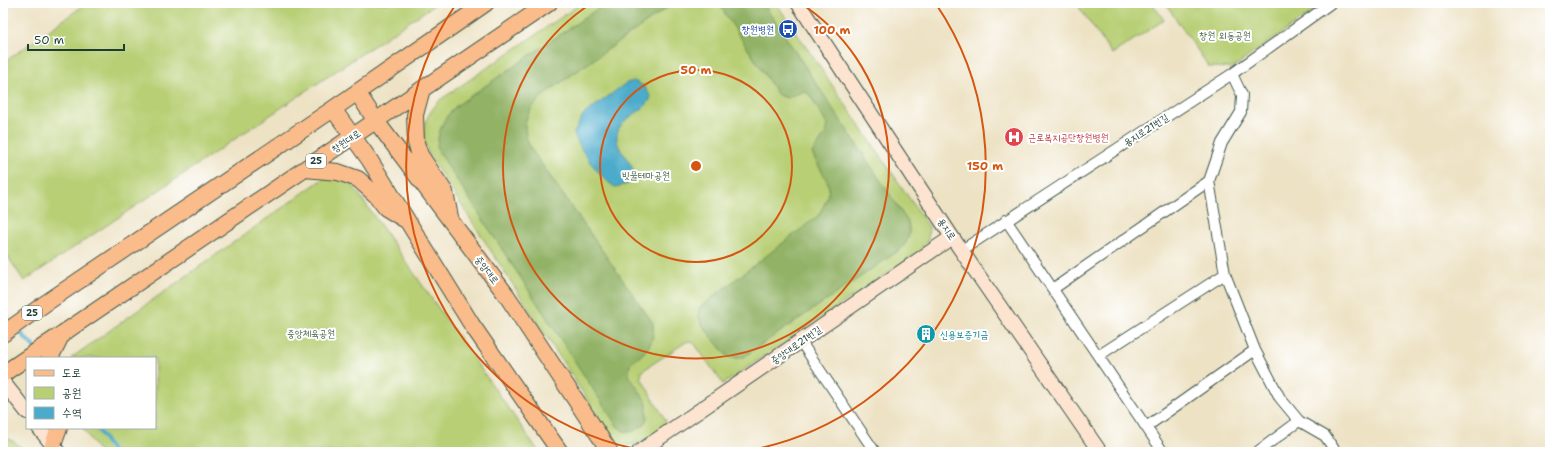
<svg xmlns="http://www.w3.org/2000/svg" width="1553" height="455" viewBox="0 0 1553 455" font-family="'Shantell Sans','Poor Story',sans-serif">
  <style>
    .green { fill: #b8cf74; stroke: #6c8654 }
    .forest { fill: #92b266; stroke: #58784d }
    .water { fill: #4cabcb; stroke: #367480 }
    .lines { fill: none; stroke-linecap: round; stroke-linejoin: round }
    .stream { stroke: #4cabcb; stroke-width: 4 }
    .street-casing { stroke: #3e564a; stroke-width: 12 }
    .secondary-casing { stroke: #3e564a; stroke-width: 16 }
    .primary-casing { stroke: #3e564a; stroke-width: 18 }
    .street { stroke: #fff; stroke-width: 10 }
    .secondary { stroke: #fde4d1; stroke-width: 14 }
    .primary { stroke: #fabc8b; stroke-width: 16 }
    .ring { fill: none; stroke: #d45610; stroke-width: 2 }
    .labels { text-anchor: middle; dominant-baseline: central; stroke-width: 4; stroke-linejoin: round; paint-order: stroke }
    .shield { fill: #fff; stroke: #627771; stroke-width: 1 }
    .shield-label { font-size: 9px; font-weight: bold; fill: #1f3d34 }
    .transit-label { font-size: 10px; fill: #164399; stroke: #fff; text-anchor: end }
    .park-label { font-size: 10px; fill: #456244; stroke: #fff }
    .street-label { font-size: 10px; fill: #1f3d34; stroke: #fff }
    .health-label { font-size: 10px; fill: #be3a42; stroke: #fff; text-anchor: start }
    .culture-label { font-size: 10px; fill: #0d838f; stroke: #fff; text-anchor: start }
    .centre { fill: #d45610; stroke: #fff; stroke-width: 2 }
    .ring-label { font-size: 12px; text-anchor: middle; font-weight: bold; fill: #d45610; stroke: #fff; stroke-width: 4; stroke-linejoin: round; paint-order: stroke }
  </style>
  <rect width="100%" height="100%" fill="#fff"/>
  <filter id="ink" filterUnits="userSpaceOnUse"><feTurbulence type="fractalNoise" baseFrequency=".025" numOctaves="2"/><feDisplacementMap in="SourceGraphic" scale="8" xChannelSelector="R" yChannelSelector="G"/><feConvolveMatrix kernelMatrix="1 2 1 2 8 2 1 2 1" color-interpolation-filters="sRGB"/></filter>
  <filter id="wash" filterUnits="userSpaceOnUse"><feTurbulence type="fractalNoise" baseFrequency=".012" numOctaves="4" result="noise"/><feDisplacementMap in="SourceGraphic" scale="16" xChannelSelector="R" yChannelSelector="G"/><feGaussianBlur stdDeviation="0.9" result="paint"/><feColorMatrix in="noise" values="0 0 0 0 0 0 0 0 0 0 0 0 0 0 0 0 0 1.4 0 .05"/><feComposite in="paint" operator="in"/></filter>
  <g filter="url(#wash)">
    <rect width="100%" height="100%" fill="#ede2c4"/>
    <path class="green" d="M87 3H437L24 281 3 249V63Z
      M582 3H776L929 227 928 240 920 251 723 384 694 343 690 341 686 342 642 371 641 378 666 421C665 431 636 447 626 445 617 444 612 437 607 430L429 155C419 131 424 118 440 100Z
      M1076 3H1152L1164 20 1112 54Z
      M1165 3H1325L1232 68 1209 67Z
      M331 173 351 183 539 452H99L83 428H155V358H71Z
      M3 435 20 446 23 452H3Z"/>
    <path class="forest" d="M606 3H674L546 93C526 112 519 123 531 149L653 323C655 345 646 352 630 364L629 375 647 403V418L644 425 632 432 624 431 617 426 437 149C438 131 442 120 456 106Z
      M718 3H763L908 222C911 234 909 240 901 249L742 358H732L726 355 702 325 698 315 700 307 818 216C838 181 826 184 812 153L826 133 828 126 809 94 804 91 787 98 778 95Z"/>
    <path class="water" d="M634 81 644 86 651 97C646 114 615 117 617 139 618 157 657 181 615 187 602 180 577 147 574 133L583 115 626 83Z"/>
    <g class="lines">
      <path class="stream" d="M3 315 11 323
        M16 328 35 348
        M97 428 113 452"/>
    </g>
  </g>
  <g filter="url(#ink)">
    <g class="lines">
      <g class="street-casing">
        <path id="street" d="M1232 74 1331 3
          M1006 220 1163 452
          M962 250 1232 74 1242 95 1241 112 1222 143 1209 181 1225 274 1255 350 1280 398 1299 421 1325 436 1336 452
          M1053 289 1209 181
          M801 342 875 452
          M1098 356 1225 274
          M1146 427 1255 350
          M1257 452 1299 421"/>
      </g>
      <g class="secondary-casing">
        <path id="secondary" d="M798 3 952 237 1100 452
          M3 382 27 412
          M39 428 58 452
          M639 452 952 237"/>
      </g>
      <g class="primary-casing">
        <path id="primary" d="M422 89 415 115 416 143 420 155 445 192 450 217
          M357 92 376 121 507 296 610 452
          M333 109 369 159 472 325 560 452
          M305 169 338 172 358 179 376 195 386 208 404 219
          M3 334 43 305 333 109 486 3
          M50 358 62 334
          M3 374 549 3
          M53 445 59 428"/>
      </g>
      <use href="#street" class="street"/>
      <use href="#secondary" class="secondary"/>
      <use href="#primary" class="primary"/>
    </g>
  </g>
  <g class="ring">
    <circle cx="696" cy="166" r="96"/>
    <path d="M800 3A193 193 0 1 1 592 3"/>
    <path d="M653 452A289 289 0 0 1 456 4M936 4A289 289 0 0 1 739 452"/>
  </g>
  <defs>
    <g id="bus-disc" transform="scale(1)"><circle r="9.5" fill="#1a4fb4" stroke="#fff"/><path d="M-5-6H5V4H4V6H2V4H-2V6H-4V4H-5ZM-3.5-4V0h7V-4ZM-3.5 1.2v1.5H-2V1.2ZM2 1.2v1.5H3.5V1.2Z" fill="#fff"/></g>
    <g id="hospital-disc" transform="scale(1)"><circle r="9.5" fill="#e0444e" stroke="#fff"/><path d="M-5-5h3v3.5h4V-5h3V5h-3V1.5h-4V5h-3Z" fill="#fff"/></g>
    <g id="building-disc" transform="scale(1)"><circle r="9.5" fill="#0f9aa8" stroke="#fff"/><path d="M-4-6H4V6H1V3H-1V6H-4ZM-2.5-4.3h1.7v1.8h-1.7ZM.8-4.3h1.7v1.8H.8ZM-2.5-1h1.7V.8h-1.7ZM.8-1h1.7V.8H.8Z" fill="#fff"/></g>
  </defs>
  <g fill-rule="evenodd">
    <use href="#bus-disc" x="788" y="29"/>
    <use href="#hospital-disc" x="1014" y="137"/>
    <use href="#building-disc" x="926" y="334"/>
  </g>
  <g class="labels">
    <g class="shield">
      <rect x="306" y="154" width="20" height="14" rx="3"/>
      <rect x="22" y="306" width="20" height="14" rx="3"/>
    </g>
    <g class="shield-label">
      <text x="316" y="161">25</text>
      <text x="32" y="313">25</text>
    </g>
    <g class="transit-label">
      <text x="774" y="29">창원병원</text>
    </g>
    <g class="park-label">
      <text x="1225" y="35">창원 외동공원</text>
      <text x="646" y="175">빗물테마공원</text>
      <text x="311" y="333">중앙체육공원</text>
    </g>
    <g class="street-label">
      <text transform="translate(1146 130) rotate(-33)">용지로21번길</text>
      <text transform="translate(346 141) rotate(-34)">창원대로</text>
      <text transform="translate(947 229) rotate(56)">용지로</text>
      <text transform="translate(487 270) rotate(53)">중앙대로</text>
      <text transform="translate(796 345) rotate(-35)">중앙대로21번길</text>
    </g>
    <g class="health-label">
      <text x="1028" y="137">근로복지공단창원병원</text>
    </g>
    <g class="culture-label">
      <text x="940" y="334">신용보증기금</text>
    </g>
  </g>
  <circle cx="696" cy="166" r="6" class="centre"/>
  <g class="ring-label">
    <text x="832" y="34">100 m</text>
    <text x="696" y="74">50 m</text>
    <text x="985" y="170">150 m</text>
  </g>
  <rect width="1553" height="455" fill="none" stroke="#fff" stroke-width="16"/>
  <rect x="26" y="357" width="130" height="72" fill="#ffffff" stroke="#a5b1ae"/>
  <rect x="34" y="370" width="20" height="6" fill="#fabc8b" stroke="#a5b1ae"/>
  <text x="62" y="377" font-size="12" fill="#1f3d34">도로</text>
  <rect x="34" y="387" width="20" height="12" fill="#b8cf74" stroke="#a5b1ae"/>
  <text x="62" y="397" font-size="12" fill="#1f3d34">공원</text>
  <rect x="34" y="407" width="20" height="12" fill="#4cabcb" stroke="#a5b1ae"/>
  <text x="62" y="417" font-size="12" fill="#1f3d34">수역</text>
  <path d="M28 44v6h96v-6" fill="none" stroke="#1f3d34" stroke-width="2"/>
  <text x="34" y="44" font-size="12" fill="#1f3d34" stroke="#ffffff" stroke-width="3" paint-order="stroke">50 m</text>
</svg>
